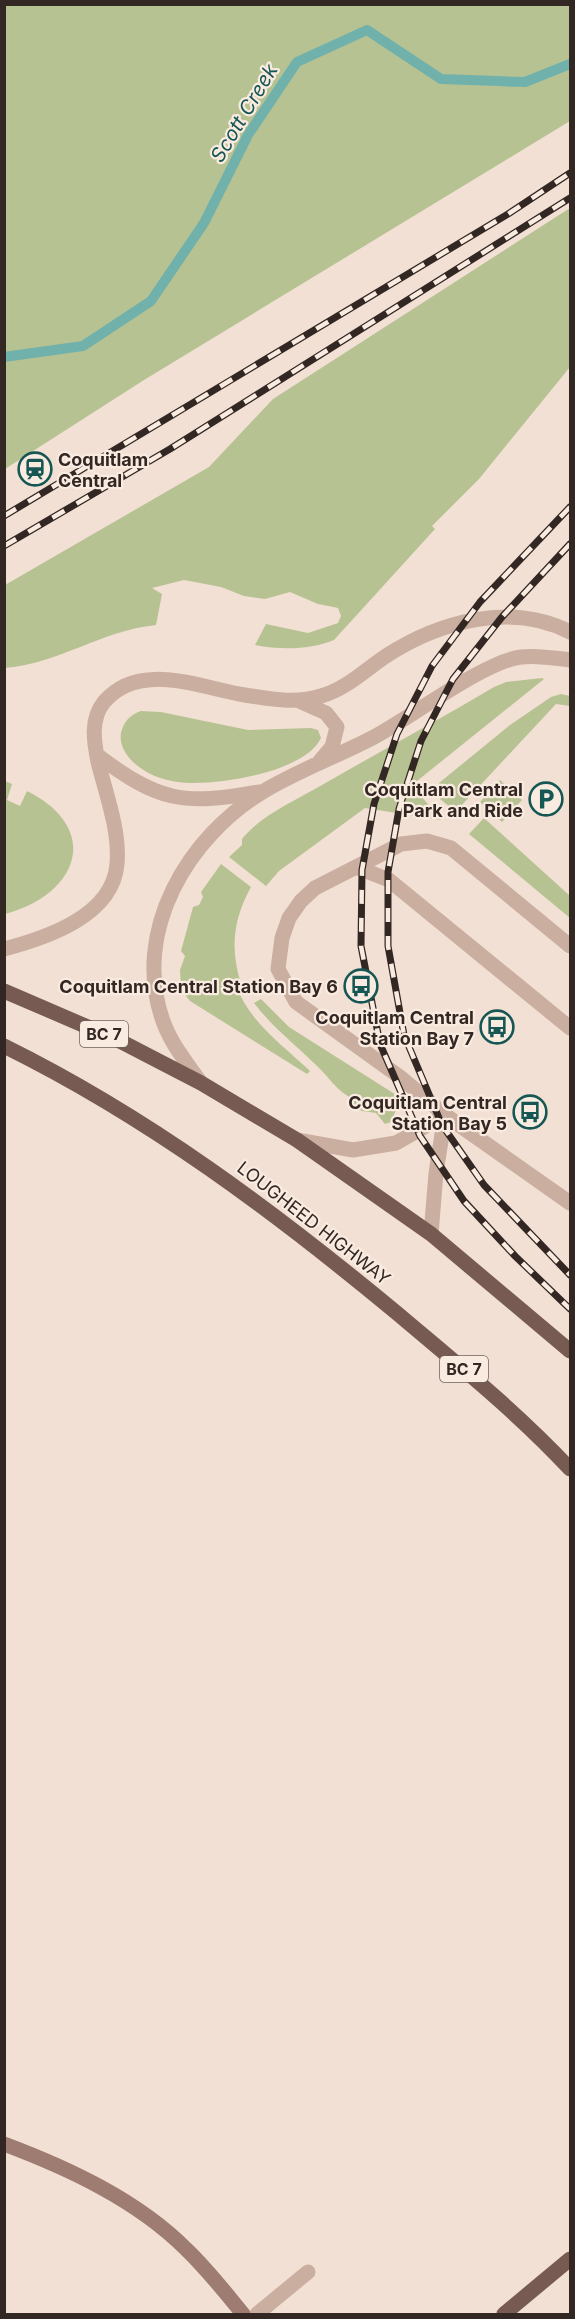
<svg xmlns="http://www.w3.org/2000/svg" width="575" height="2319" viewBox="0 0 575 2319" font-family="Inter,sans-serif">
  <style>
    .green { fill: #b7c293 }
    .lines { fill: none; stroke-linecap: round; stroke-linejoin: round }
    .stream { stroke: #71b1ac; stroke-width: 10 }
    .lane { stroke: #caae9f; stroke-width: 15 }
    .secondary { stroke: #9e7c71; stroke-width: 15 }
    .primary { stroke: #775b53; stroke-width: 15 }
    .rail-casing { stroke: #332723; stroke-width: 7 }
    .rail { stroke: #faebe0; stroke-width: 4.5; stroke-dasharray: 14; stroke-linecap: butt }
    .labels { text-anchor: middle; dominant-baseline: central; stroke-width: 4.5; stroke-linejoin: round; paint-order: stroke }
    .shield { fill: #faebe0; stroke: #6f625c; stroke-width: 1.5 }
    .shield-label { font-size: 16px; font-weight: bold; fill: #332723 }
    .poi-label { font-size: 18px; font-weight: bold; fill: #332723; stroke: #faebe0; text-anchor: end }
    .street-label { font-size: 18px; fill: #332723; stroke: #faebe0 }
    .water-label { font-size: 20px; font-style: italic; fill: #165754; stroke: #faebe0 }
  </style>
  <rect width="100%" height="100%" fill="#f2e0d4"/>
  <path class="green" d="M5 4 570 5V121L144 380 5 469Z
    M570 208V367L479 479 432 526 435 529 334 640C310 650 280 650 255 645L266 624 308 633 338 623 341 616 338 608 318 604 290 592 265 599 244 596 221 587 184 580 152 588 162 594 156 625C100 631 61 663 5 668V585L209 467 273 399Z
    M542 678 544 679 412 785 441 820 365 808 279 871 266 886 229 857 242 845V839C261 815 295 801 322 785 379 752 437 721 494 687L506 682Z
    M561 694 570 696V706L556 704 460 807H450L440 799 439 783 510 725 551 697Z
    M141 711 161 712 248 730 311 728 318 730 321 738C305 773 212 787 178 782 161 780 145 773 133 762 125 754 119 744 121 733 124 721 130 715 141 711Z
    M500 780 522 800 502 822 480 802Z
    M5 781 12 784 7 800 20 806 27 791C103 829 78 895 5 914Z
    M484 818 570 896V918L469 834Z
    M221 864 251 887C233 920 230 948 241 984L236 986C251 1024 282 1044 310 1071L307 1074 190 1001 181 990 180 970 185 956 181 951 193 907 199 905 203 897 201 892Z
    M261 999 289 1027 401 1098 391 1122 385 1124 376 1113 362 1111 348 1103 351 1098C334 1088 331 1079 317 1066 296 1045 273 1028 254 1003Z"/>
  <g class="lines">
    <path class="stream" d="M4 357 83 346 151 301 204 223 248 135 297 62 367 30 441 79 525 82 570 64"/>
    <path class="lane" d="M299 701 326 713 337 727 332 747 320 761
      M97 755C158 801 183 806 258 792
      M356 867 389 880 570 1028
      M570 946 451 848 427 841 401 844 315 888 301 901 289 918 282 938 278 969 296 1002 400 1077 445 1115 570 1203
      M4 949C46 938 113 916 117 864 120 831 106 794 98 762 94 742 90 719 104 702 139 660 201 688 245 695 271 699 296 704 321 696 346 689 365 670 386 656 440 621 511 602 570 632
      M201 1083C187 1063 171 1044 163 1021 131 931 188 837 264 791 299 770 338 756 374 737 410 718 485 661 521 657 537 655 554 658 570 660
      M297 1140 353 1150 396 1143 445 1115
      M431 1234 436 1173 445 1115
      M257 2314 308 2272"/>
    <path class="secondary" d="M4 2144C68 2168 137 2200 186 2249 207 2269 225 2292 243 2314"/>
    <path class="primary" d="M4 991 118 1040 201 1083 297 1140 431 1234 570 1351
      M4 1046C148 1117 275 1212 398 1314 457 1364 518 1413 570 1469
      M504 2314 570 2259"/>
    <g class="rail-casing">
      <path id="rail" d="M570 507 480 602 432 666 397 734 374 804 362 870 361 946 380 1044 420 1136 464 1201 515 1256 570 1309
        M4 516 508 214 570 173
        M570 544 502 617 453 679 421 741 399 809 388 872V946L404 1035 442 1125 484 1185 570 1275
        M4 546 170 449 570 198"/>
    </g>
    <use href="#rail" class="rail"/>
  </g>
  <defs>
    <g id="station-ring" transform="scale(1.725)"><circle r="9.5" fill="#faebe0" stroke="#165754" stroke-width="1.5"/><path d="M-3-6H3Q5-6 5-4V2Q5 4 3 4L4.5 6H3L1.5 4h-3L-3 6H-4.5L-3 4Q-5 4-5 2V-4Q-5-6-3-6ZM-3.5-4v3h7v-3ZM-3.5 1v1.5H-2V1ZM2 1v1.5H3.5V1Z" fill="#165754"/></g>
    <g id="parking-ring" transform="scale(1.725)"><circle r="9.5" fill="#faebe0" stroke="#165754" stroke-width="1.5"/><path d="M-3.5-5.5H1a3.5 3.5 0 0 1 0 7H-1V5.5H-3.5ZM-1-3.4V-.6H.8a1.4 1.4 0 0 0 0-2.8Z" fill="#165754"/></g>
    <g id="bus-ring" transform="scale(1.725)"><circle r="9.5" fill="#faebe0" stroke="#165754" stroke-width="1.5"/><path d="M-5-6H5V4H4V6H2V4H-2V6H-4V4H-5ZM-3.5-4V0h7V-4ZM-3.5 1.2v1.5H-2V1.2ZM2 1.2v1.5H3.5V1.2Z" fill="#165754"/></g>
  </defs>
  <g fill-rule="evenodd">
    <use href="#station-ring" x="35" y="469"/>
    <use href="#parking-ring" x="546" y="799"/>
    <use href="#bus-ring" x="361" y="986"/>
    <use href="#bus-ring" x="497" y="1027"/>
    <use href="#bus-ring" x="530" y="1112"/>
  </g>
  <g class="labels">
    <g class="shield">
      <rect x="80" y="1021" width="48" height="26" rx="4.5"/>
      <rect x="440" y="1356" width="48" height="26" rx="4.5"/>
    </g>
    <g class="shield-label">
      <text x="104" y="1034">BC 7</text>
      <text x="464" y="1369">BC 7</text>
    </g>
    <g class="poi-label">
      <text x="58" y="459" text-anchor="start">Coquitlam<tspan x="58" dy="21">Central</tspan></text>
      <text x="523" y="789">Coquitlam Central<tspan x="523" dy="21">Park and Ride</tspan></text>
      <text x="338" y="986">Coquitlam Central Station Bay 6</text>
      <text x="474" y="1017">Coquitlam Central<tspan x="474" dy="21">Station Bay 7</tspan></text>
      <text x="507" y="1102">Coquitlam Central<tspan x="507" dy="21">Station Bay 5</tspan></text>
    </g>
    <g class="street-label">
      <text transform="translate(314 1223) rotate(38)">LOUGHEED HIGHWAY</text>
    </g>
    <g class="water-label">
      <text transform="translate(244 113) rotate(-59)">Scott Creek</text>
    </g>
  </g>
  <rect width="575" height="2319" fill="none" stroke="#332723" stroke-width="12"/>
</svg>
